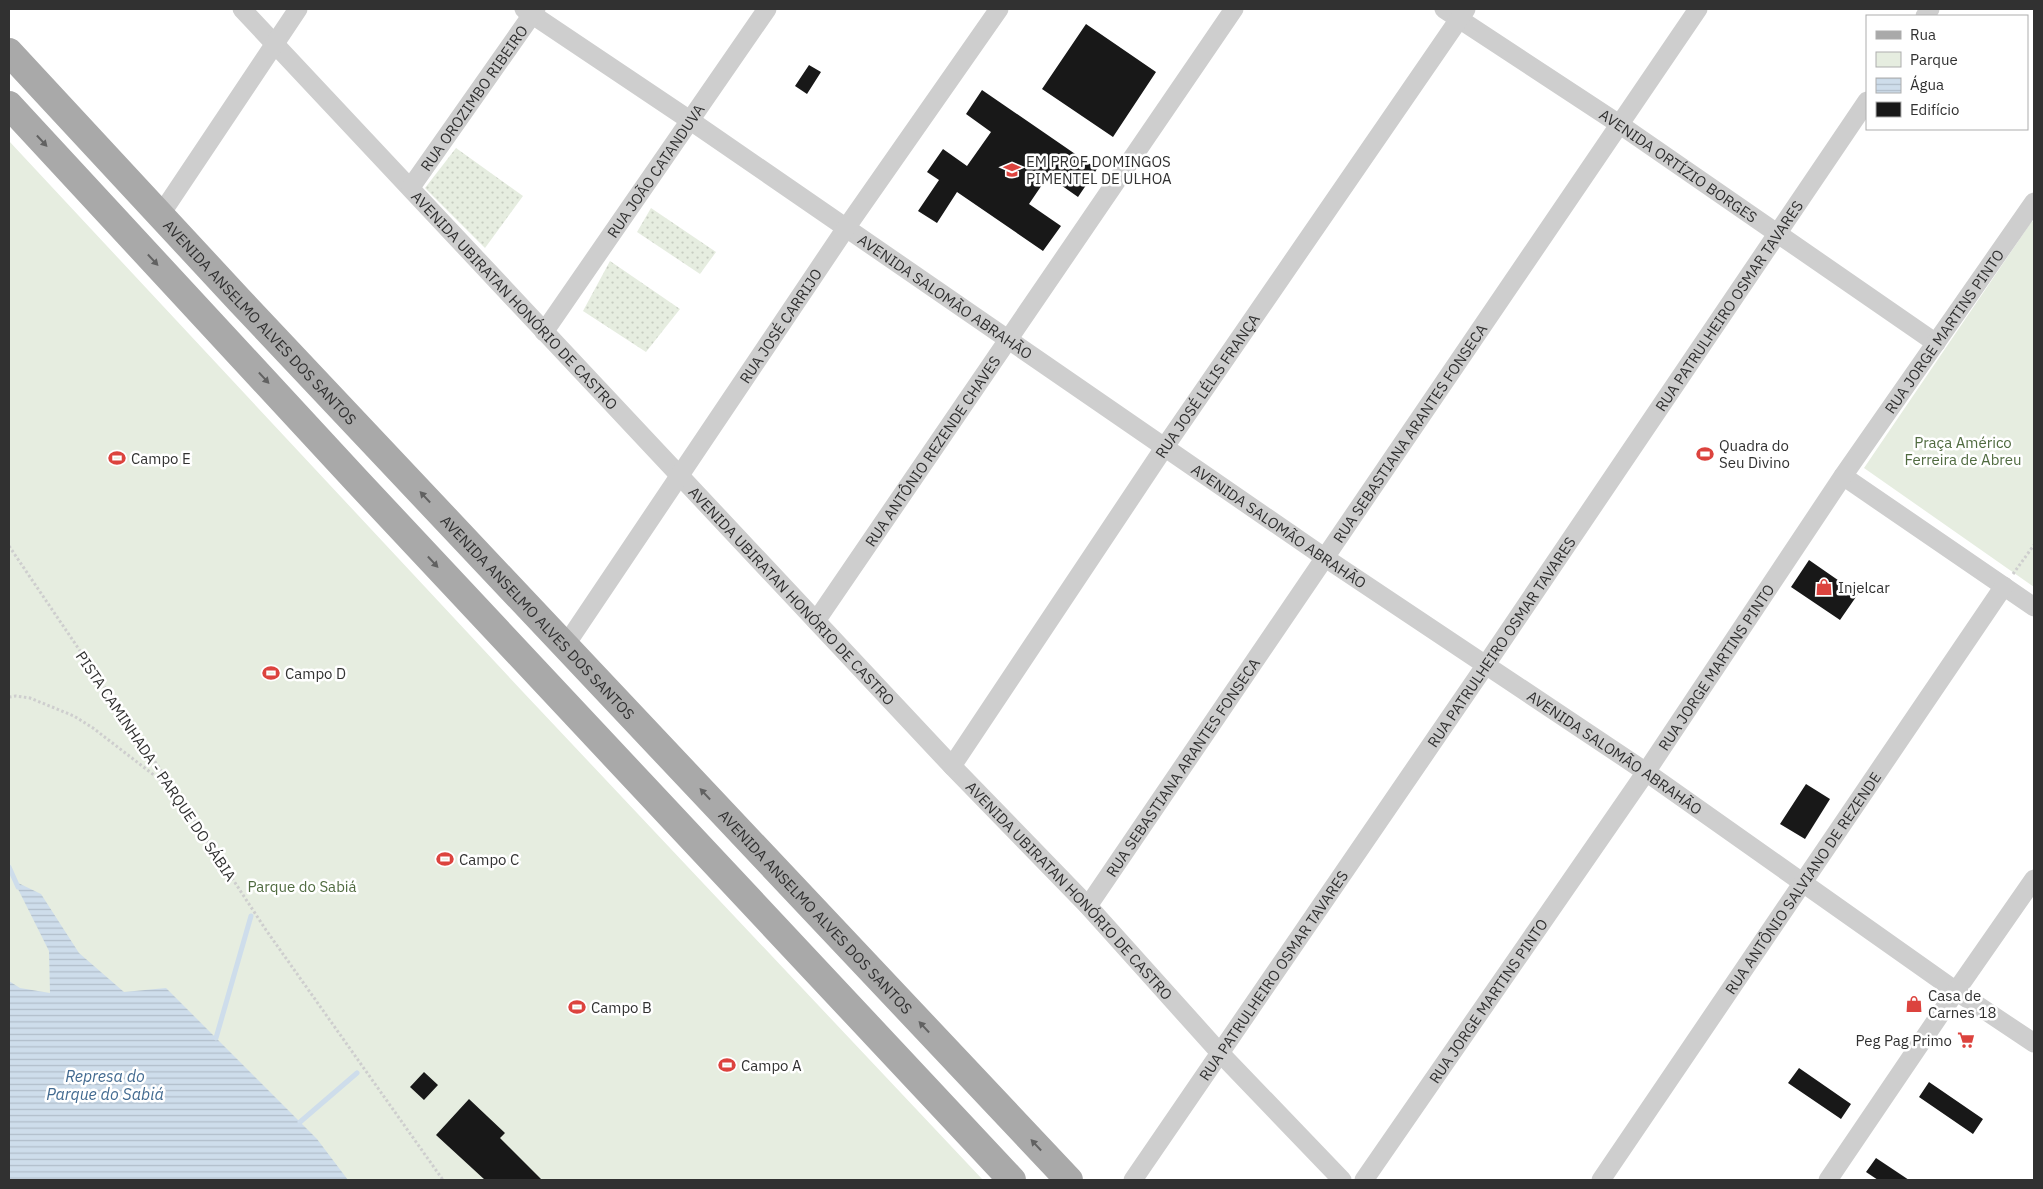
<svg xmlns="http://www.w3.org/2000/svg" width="2043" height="1189" viewBox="0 0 2043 1189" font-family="'IBM Plex Sans',sans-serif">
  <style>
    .park { fill: #e6ede0 }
    .garden { fill: url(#garden-dots) }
    .water { fill: url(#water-rules) }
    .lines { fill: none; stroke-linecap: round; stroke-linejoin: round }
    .stream { stroke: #ceddeb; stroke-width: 5 }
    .building { fill: #181818 }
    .path { stroke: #cecece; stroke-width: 3; stroke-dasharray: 2.5 2.5; stroke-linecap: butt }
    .street { stroke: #cecece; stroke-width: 19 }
    .primary { stroke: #a9a9a9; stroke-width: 28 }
    .oneway { fill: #616161 }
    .labels { text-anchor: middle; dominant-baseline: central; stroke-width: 5; stroke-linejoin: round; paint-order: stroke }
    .street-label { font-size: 15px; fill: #313131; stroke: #fff }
    .poi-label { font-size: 15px; fill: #313131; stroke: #fff; text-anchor: start }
    .park-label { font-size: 15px; fill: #506b40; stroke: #fff }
    .water-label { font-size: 16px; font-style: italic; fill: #426a90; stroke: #fff }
  </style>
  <defs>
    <pattern id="garden-dots" width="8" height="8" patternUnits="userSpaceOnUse" patternTransform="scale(1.25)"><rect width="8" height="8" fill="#e6ede0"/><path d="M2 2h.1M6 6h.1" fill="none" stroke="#c6ccc1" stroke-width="1.8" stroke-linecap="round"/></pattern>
    <pattern id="water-rules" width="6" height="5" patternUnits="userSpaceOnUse" patternTransform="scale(1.25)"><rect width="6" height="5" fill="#ceddeb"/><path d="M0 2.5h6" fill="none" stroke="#b1beca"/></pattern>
  </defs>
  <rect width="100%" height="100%" fill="#fff"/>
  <path class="park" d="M9 141 523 692 983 1180H9Z
    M2032 221 2034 223V587L1864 468Z"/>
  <path class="garden" d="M456 148 523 196 485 248 425 188Z
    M651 208 716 252 700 274 637 232Z
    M610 261 680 309 646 352 583 311Z"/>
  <path class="water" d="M14 881 41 894 79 953 124 992 166 988 317 1139 348 1180H9V981L20 988 50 993 49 951Z"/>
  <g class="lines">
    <path class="stream" d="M9 867 18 887
      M216 1038 251 916
      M300 1122 357 1073"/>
  </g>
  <path class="building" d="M1086 24 1156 72 1113 137 1042 89Z
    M809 65 821 72 807 94 795 86Z
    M982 90 1097 169 1078 197 1048 176 1029 204 1061 226 1043 251 957 192 937 223 918 211 939 180 927 172 943 149 967 166 991 132 966 114Z
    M1809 560 1858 594 1840 620 1791 587Z
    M1806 784 1830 799 1805 839 1780 824Z
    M1799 1068 1851 1104 1841 1119 1788 1083Z
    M424 1072 438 1085 424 1100 410 1087Z
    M1929 1082 1983 1119 1973 1134 1919 1097Z
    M469 1099 505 1133 500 1138 542 1180H485L436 1135Z
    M1876 1158 1909 1180H1878L1866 1172Z"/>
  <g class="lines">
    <path class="path" d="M9 546 175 791 266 930 443 1180
      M2013 574 2034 545
      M9 697 16 696 30 698 74 716 93 728 172 789"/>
    <g class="street">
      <path id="s1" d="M242 9 952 766 1088 906 1221 1054 1342 1180"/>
      <path id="s2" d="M524 9 691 121 1324 557 1646 772 1956 991 2034 1043"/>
      <path id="s3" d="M1444 9 1619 124 1936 343"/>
      <path d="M1925 16 1930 9"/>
      <path id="s4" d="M411 187 536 9"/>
      <path d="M161 214 298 9"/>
      <path id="s5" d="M544 332 767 9"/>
      <path d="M1843 476 2034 607"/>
      <path id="s6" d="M816 621 1234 9"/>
      <path id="s7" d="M565 646 846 228 999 9"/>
      <path id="s8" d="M952 766 1164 448 1466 9"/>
      <path id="s9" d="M1088 906 1698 9"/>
      <path id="s10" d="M1133 1180 1485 666 1867 101"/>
      <path id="s11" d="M1364 1180 1646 772 1843 476 2034 202"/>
      <path id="s12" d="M1601 1180 2004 586"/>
      <path d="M1828 1180 1956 991 2034 879"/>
    </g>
    <g class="primary">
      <path id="s13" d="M9 52 240 301 1069 1180"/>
      <path d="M9 105 357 481 1012 1180"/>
    </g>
  </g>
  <defs><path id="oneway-solid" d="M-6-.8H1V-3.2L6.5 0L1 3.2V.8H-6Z" transform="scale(1.25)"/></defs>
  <g class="oneway">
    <use href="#oneway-solid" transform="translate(42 141) rotate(47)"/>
    <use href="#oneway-solid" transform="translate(153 260) rotate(47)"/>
    <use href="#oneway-solid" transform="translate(264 378) rotate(47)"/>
    <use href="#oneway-solid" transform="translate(425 497) rotate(-133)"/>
    <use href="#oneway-solid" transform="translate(433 562) rotate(47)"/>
    <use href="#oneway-solid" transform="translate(705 794) rotate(-133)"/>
    <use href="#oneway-solid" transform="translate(924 1027) rotate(-133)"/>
    <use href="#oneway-solid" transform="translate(1036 1145) rotate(-133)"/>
  </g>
  <defs>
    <g id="school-bare" transform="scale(1.35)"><path d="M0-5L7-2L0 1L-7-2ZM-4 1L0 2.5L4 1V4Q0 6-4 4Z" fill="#dc433e" stroke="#fff" stroke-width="2.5" paint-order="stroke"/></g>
    <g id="stadium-bare" transform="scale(1.35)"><path d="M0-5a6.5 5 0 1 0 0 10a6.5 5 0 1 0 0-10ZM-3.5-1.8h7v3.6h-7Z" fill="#dc433e" stroke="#fff" stroke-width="2.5" paint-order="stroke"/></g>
    <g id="shop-bare" transform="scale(1.35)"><path d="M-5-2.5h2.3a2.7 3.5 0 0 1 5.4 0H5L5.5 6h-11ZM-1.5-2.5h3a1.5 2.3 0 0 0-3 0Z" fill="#dc433e" stroke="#fff" stroke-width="2.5" paint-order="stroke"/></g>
    <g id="supermarket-bare" transform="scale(1.35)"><path d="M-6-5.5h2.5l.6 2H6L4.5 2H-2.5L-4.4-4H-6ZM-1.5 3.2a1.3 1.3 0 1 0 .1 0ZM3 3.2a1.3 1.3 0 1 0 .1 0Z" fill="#dc433e" stroke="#fff" stroke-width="2.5" paint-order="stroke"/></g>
  </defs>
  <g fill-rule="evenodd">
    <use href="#school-bare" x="1012" y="170"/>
    <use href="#stadium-bare" x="1705" y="454"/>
    <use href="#stadium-bare" x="117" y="458"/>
    <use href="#shop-bare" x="1824" y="587"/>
    <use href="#stadium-bare" x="271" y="673"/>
    <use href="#stadium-bare" x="445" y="859"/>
    <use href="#shop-bare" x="1914" y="1004"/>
    <use href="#stadium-bare" x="577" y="1007"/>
    <use href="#supermarket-bare" x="1966" y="1040"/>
    <use href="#stadium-bare" x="727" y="1065"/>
  </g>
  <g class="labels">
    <g class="street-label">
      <text stroke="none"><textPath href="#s4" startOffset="109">RUA OROZIMBO RIBEIRO</textPath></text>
      <text stroke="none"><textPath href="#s3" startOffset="282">AVENIDA ORTÍZIO BORGES</textPath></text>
      <text stroke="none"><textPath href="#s5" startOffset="196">RUA JOÃO CATANDUVA</textPath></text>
      <text stroke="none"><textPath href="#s2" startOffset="510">AVENIDA SALOMÃO ABRAHÃO</textPath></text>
      <text stroke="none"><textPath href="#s1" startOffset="399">AVENIDA UBIRATAN HONÓRIO DE CASTRO</textPath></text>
      <text stroke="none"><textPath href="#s10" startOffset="1058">RUA PATRULHEIRO OSMAR TAVARES</textPath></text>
      <text stroke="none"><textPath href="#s13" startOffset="369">AVENIDA ANSELMO ALVES DOS SANTOS</textPath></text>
      <text stroke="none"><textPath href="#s7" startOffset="386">RUA JOSÉ CARRIJO</textPath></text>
      <text stroke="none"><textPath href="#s11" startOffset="1028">RUA JORGE MARTINS PINTO</textPath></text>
      <text stroke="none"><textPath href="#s8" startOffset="458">RUA JOSÉ LÉLIS FRANÇA</textPath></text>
      <text stroke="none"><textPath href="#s9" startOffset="572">RUA SEBASTIANA ARANTES FONSECA</textPath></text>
      <text stroke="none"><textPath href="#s6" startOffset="206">RUA ANTÔNIO REZENDE CHAVES</textPath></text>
      <text stroke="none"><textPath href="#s2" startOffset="915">AVENIDA SALOMÃO ABRAHÃO</textPath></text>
      <text stroke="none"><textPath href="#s1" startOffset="804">AVENIDA UBIRATAN HONÓRIO DE CASTRO</textPath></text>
      <text stroke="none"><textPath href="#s13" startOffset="774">AVENIDA ANSELMO ALVES DOS SANTOS</textPath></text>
      <text stroke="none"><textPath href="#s10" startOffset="652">RUA PATRULHEIRO OSMAR TAVARES</textPath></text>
      <text stroke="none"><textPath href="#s11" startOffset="622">RUA JORGE MARTINS PINTO</textPath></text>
      <text stroke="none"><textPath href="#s2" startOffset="1320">AVENIDA SALOMÃO ABRAHÃO</textPath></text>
      <text transform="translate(156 766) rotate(56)">PISTA CAMINHADA - PARQUE DO SÁBIA</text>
      <text stroke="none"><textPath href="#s9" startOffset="168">RUA SEBASTIANA ARANTES FONSECA</textPath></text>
      <text stroke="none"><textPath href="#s12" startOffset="359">RUA ANTÔNIO SALVIANO DE REZENDE</textPath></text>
      <text stroke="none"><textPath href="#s1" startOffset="1209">AVENIDA UBIRATAN HONÓRIO DE CASTRO</textPath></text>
      <text stroke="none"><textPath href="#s13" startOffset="1179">AVENIDA ANSELMO ALVES DOS SANTOS</textPath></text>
      <text stroke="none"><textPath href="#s10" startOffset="248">RUA PATRULHEIRO OSMAR TAVARES</textPath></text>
      <text stroke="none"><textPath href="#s11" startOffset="218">RUA JORGE MARTINS PINTO</textPath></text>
    </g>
    <g class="poi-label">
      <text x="1026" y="161">EM PROF DOMINGOS<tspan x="1026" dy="17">PIMENTEL DE ULHOA</tspan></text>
      <text x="1719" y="445">Quadra do<tspan x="1719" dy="17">Seu Divino</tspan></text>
      <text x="131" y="458">Campo E</text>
      <text x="1838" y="587">Injelcar</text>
      <text x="285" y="673">Campo D</text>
      <text x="459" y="859">Campo C</text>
      <text x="1928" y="995">Casa de<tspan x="1928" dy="17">Carnes 18</tspan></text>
      <text x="591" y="1007">Campo B</text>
      <text x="1952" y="1040" text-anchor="end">Peg Pag Primo</text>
      <text x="741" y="1065">Campo A</text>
    </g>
    <g class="park-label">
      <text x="1963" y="442">Praça Américo<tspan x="1963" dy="17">Ferreira de Abreu</tspan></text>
      <text x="302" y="886">Parque do Sabiá</text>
    </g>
    <g class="water-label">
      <text x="105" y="1076">Represa do<tspan x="105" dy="18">Parque do Sabiá</tspan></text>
    </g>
  </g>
  <rect width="2043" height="1189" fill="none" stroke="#313131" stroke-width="20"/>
  <rect x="1866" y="15" width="162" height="115" fill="#ffffff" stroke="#adadad"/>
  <rect x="1876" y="31" width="25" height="8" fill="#a9a9a9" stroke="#adadad"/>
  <text x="1910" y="40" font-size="15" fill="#313131">Rua</text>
  <rect x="1876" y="52" width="25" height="15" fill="#e6ede0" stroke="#adadad"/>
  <text x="1910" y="65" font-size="15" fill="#313131">Parque</text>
  <rect x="1876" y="78" width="25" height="15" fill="url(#water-rules)" stroke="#adadad"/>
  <text x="1910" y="90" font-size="15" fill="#313131">Água</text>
  <rect x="1876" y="102" width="25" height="15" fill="#181818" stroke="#adadad"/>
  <text x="1910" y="115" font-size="15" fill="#313131">Edifício</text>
</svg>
